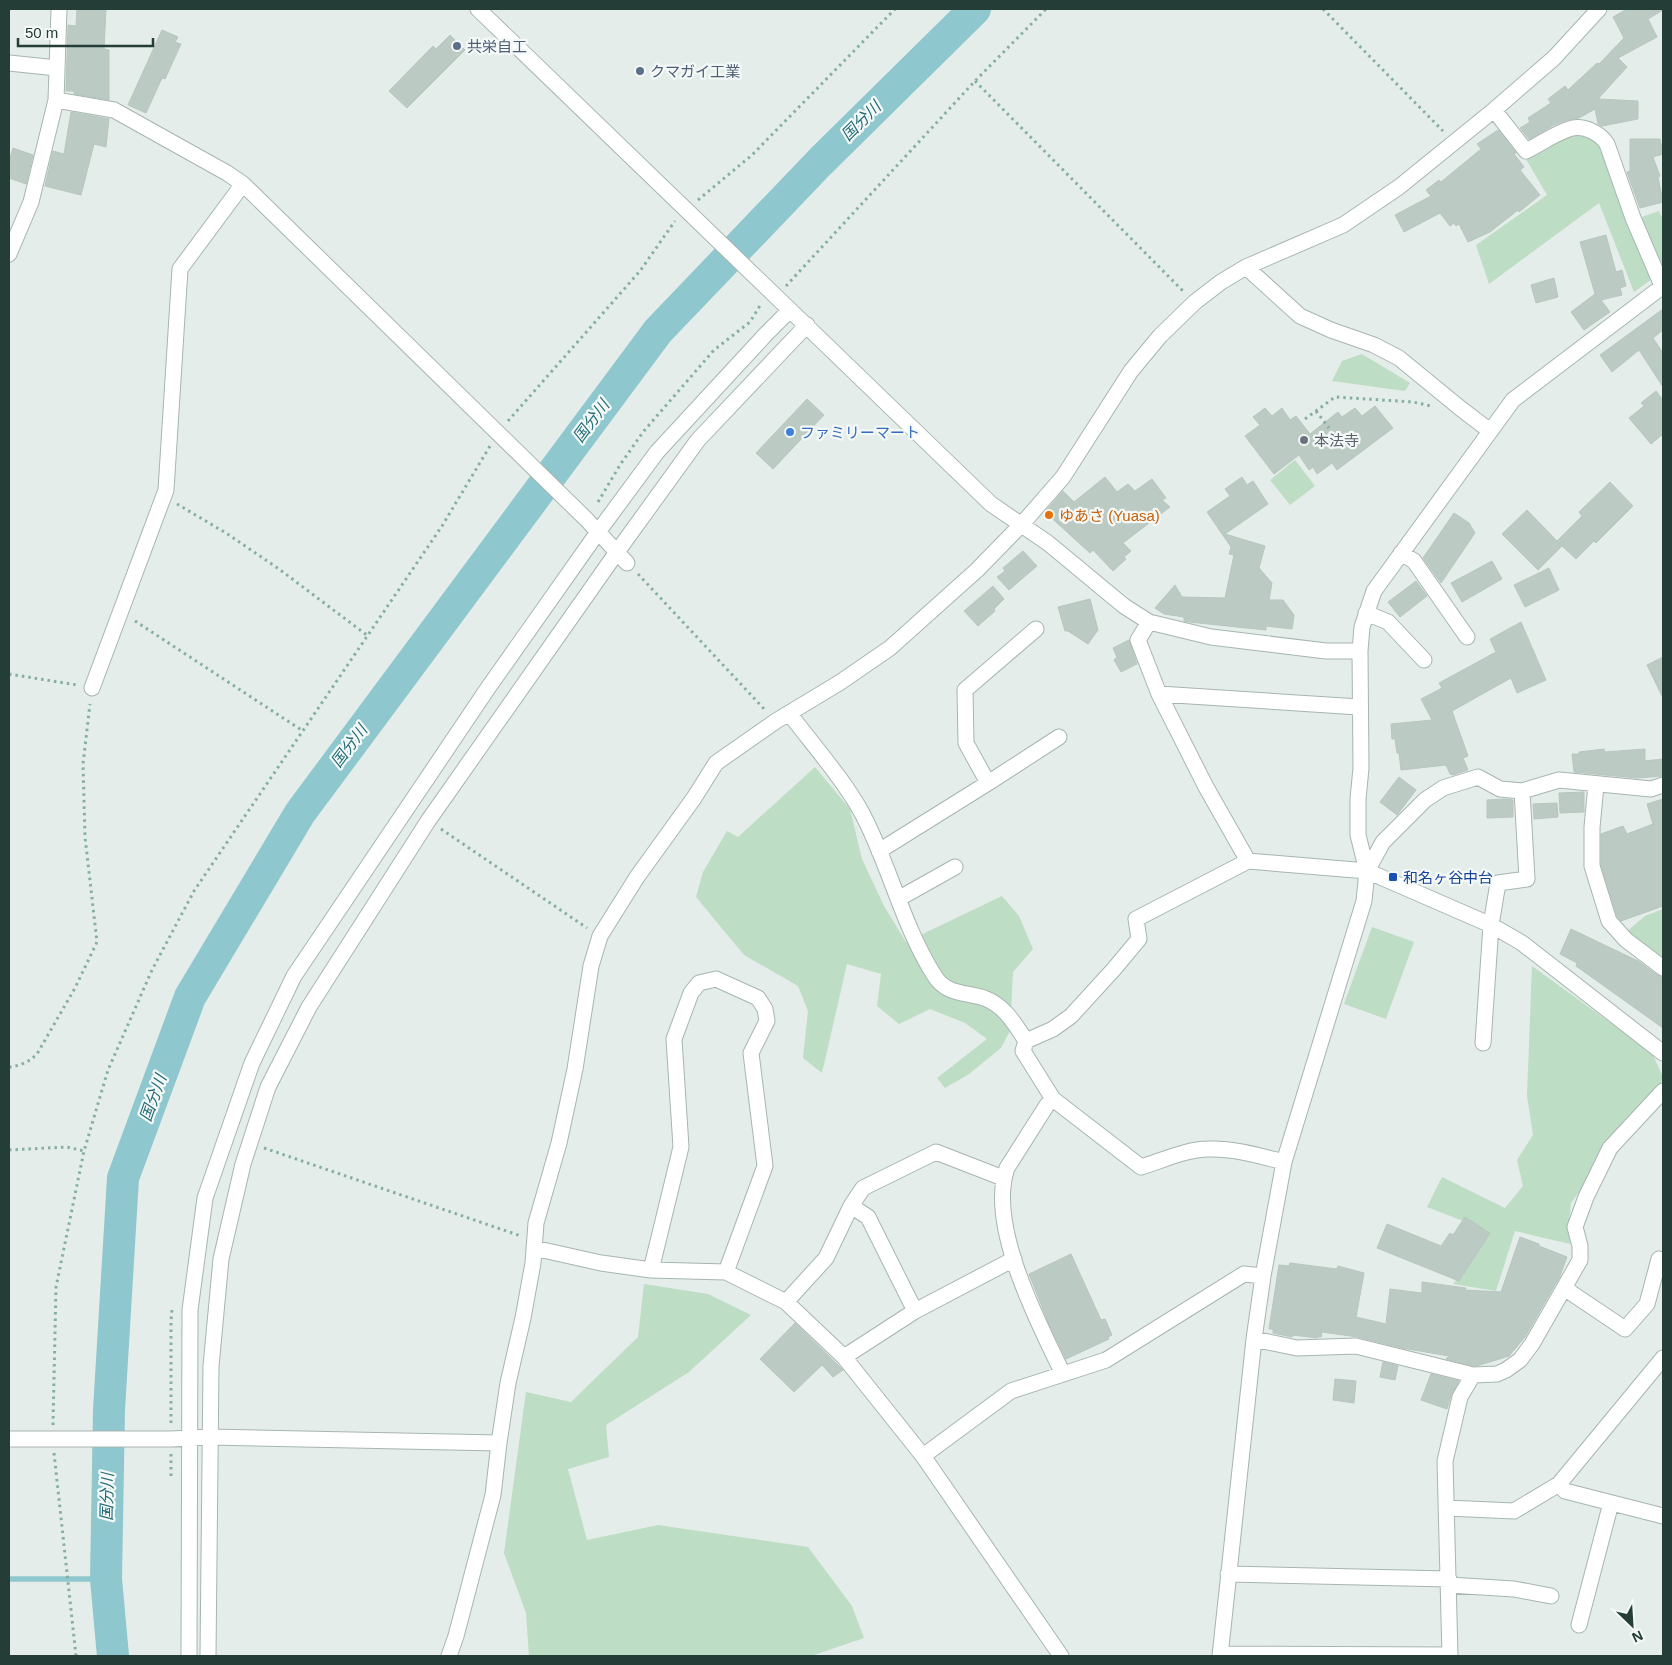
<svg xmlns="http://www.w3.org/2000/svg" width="1672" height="1665" viewBox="0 0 1672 1665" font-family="Helvetica,'Noto Sans JP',sans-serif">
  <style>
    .green { fill: #beddc5 }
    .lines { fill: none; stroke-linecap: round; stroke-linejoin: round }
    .stream { stroke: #8fc7cf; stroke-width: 5.5 }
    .river { stroke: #8fc7cf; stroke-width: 32 }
    .building { fill: #bccac4; stroke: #b7c6bf }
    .minor-casing { stroke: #a7b5b0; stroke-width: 17 }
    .path { stroke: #86afa1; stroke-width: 3; stroke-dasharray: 2.5 4; stroke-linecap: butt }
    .minor { stroke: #fff; stroke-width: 15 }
    .service-dot { fill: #5c6f8a; stroke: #f4f9f7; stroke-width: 2 }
    .shop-dot { fill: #3f7fe0; stroke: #f4f9f7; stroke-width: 2 }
    .worship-dot { fill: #6b7280; stroke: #f4f9f7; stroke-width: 2 }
    .food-dot { fill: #e8710a; stroke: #f4f9f7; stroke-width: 2 }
    .transit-dot { fill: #1a4fb4; stroke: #f4f9f7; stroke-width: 2 }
    .labels { text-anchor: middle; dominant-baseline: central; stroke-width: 4.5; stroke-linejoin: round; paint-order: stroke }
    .service-label { font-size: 15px; fill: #4e5e75; stroke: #f4f9f7; text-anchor: start }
    .shop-label { font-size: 15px; fill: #366cbe; stroke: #f4f9f7; text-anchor: start }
    .worship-label { font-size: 15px; fill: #5b616d; stroke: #f4f9f7; text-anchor: start }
    .food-label { font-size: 15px; fill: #c56008; stroke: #f4f9f7; text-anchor: start }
    .transit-label { font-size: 15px; fill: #164399; stroke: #f4f9f7; text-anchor: start }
    .water-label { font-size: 16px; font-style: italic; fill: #216b77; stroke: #f4f9f7 }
  </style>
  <rect width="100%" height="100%" fill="#e4ede9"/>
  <path class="green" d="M1571 133 1600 140 1630 221 1659 211 1663 220V271L1634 292 1599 203 1489 284 1476 245 1547 195 1526 159Z
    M1362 354 1410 383 1405 391 1332 381 1342 361Z
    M1295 460 1315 486 1290 505 1270 480Z
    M815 767 850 809 862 859 884 906 906 942 1002 896 1019 916 1033 949 1013 972 1010 1031 1001 1048 969 1074 945 1088 937 1078 987 1039 965 1023 930 1009 899 1024 877 1006 881 974 847 964 822 1073 803 1058 808 1011 798 986 744 955 696 897 703 872 727 831 738 837Z
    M1663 909V959L1626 932 1645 916Z
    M1372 927 1414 942 1386 1019 1344 1004Z
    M1532 966 1652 1053 1663 1077V1080L1606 1144 1587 1181 1571 1203 1569 1223 1570 1244 1515 1231 1496 1291 1453 1284 1473 1260 1489 1231 1427 1207 1442 1177 1505 1208 1523 1186 1517 1160 1533 1135 1527 1096Z
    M644 1284 708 1294 751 1315 689 1372 606 1425 609 1457 568 1469 587 1540 658 1525 808 1547 852 1606 864 1638 811 1656H529L526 1613 504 1553 526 1392 571 1402 638 1337Z"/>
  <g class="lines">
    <path class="stream" d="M9 1579H106"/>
    <path class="river" d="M113 1656 106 1579 109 1410 123 1178 190 997 300 813 658 331 820 162 975 9"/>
  </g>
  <path class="building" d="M77 9H106L104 49 109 50V100L74 94V91H66L68 25 76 26Z
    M1627 9H1663V10L1648 19 1657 37 1618 58 1627 67 1598 99 1638 101V119L1602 126 1598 124 1595 109 1579 118 1567 120 1554 125 1529 139 1520 128 1530 122 1528 118 1551 103 1548 99 1565 86 1568 90 1597 63 1599 64 1624 38 1613 17Z
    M162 30 178 37 175 42 181 44 165 79 162 78 146 113 128 105Z
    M450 35 465 50 407 108 389 91 433 46 436 49Z
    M71 112 109 119 106 147 94 144 81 195 45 186 53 151 64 154Z
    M1498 130 1516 153 1514 154 1524 167 1520 170 1540 195 1519 212 1518 210 1490 232 1468 242 1459 224 1456 226 1454 223 1450 226 1440 213 1404 232 1395 215 1431 196 1426 190 1439 180 1441 182 1481 149 1477 144Z
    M1630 139H1660L1663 154 1653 157 1660 176 1658 177 1663 202 1640 208 1627 172 1630 171Z
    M13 148 33 155 26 184 9 178V161Z
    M1606 235 1616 272 1622 270 1626 286 1620 288 1622 295 1601 300 1610 312 1584 330 1571 312 1595 294 1580 242Z
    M1554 278 1558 297 1536 303 1531 285Z
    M1663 309V330L1653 338 1663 353V387L1639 350 1612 372 1600 355Z
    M1656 391 1663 400V434L1651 444 1629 418 1644 406 1641 403Z
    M807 399 824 415 773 469 756 453Z
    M1375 406 1393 428 1337 470 1332 463 1317 474 1313 467 1309 470 1299 455 1274 474 1245 436 1260 425 1253 417 1265 408 1272 416 1282 408 1290 420 1296 416 1310 434 1338 412 1342 417 1355 408 1362 416Z
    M1105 477 1117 492 1128 484 1135 491 1152 479 1166 498 1162 500 1170 507 1123 543 1131 551 1124 557 1126 559 1113 571 1093 550 1090 553 1045 512 1063 491 1074 502Z
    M1242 477 1247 485 1253 481 1268 504 1225 534 1265 546 1259 568 1272 583 1269 600H1283L1294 615 1292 629 1266 626V630L1189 622 1184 621V617L1164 614 1155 608 1175 585 1182 597 1225 598 1234 555 1229 554 1231 547 1207 512 1230 496 1225 489Z
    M1610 482 1633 506 1596 543 1594 541 1576 559 1562 546 1538 570 1502 534 1527 510 1557 541 1582 516 1579 512Z
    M1454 513 1469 523 1475 533 1441 583 1423 558Z
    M1023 551 1037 566 1009 590 997 577 1005 571 1003 568Z
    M1492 561 1502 579 1462 602 1451 583Z
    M1549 568 1559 590 1525 607 1514 585Z
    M1416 581 1427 596 1400 617 1388 602Z
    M993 586 1004 599 994 609 995 611 978 626 964 611Z
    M1090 599 1098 630 1088 644 1068 631H1065L1058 607Z
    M1521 622 1546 680 1517 693 1511 678 1452 711 1468 756 1463 758 1468 770 1453 775 1450 774 1446 765 1401 770 1399 753H1397L1395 739H1392L1391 724 1432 720 1421 699 1442 688 1439 683 1496 652 1490 639Z
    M1129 640 1137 664 1121 672 1114 660 1117 657 1113 648Z
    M1663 657V698L1647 665Z
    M1604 749 1605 752 1645 749V761L1663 759V776L1637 778 1574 772 1572 754H1579V752Z
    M1399 777 1416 790 1397 815 1380 802Z
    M1584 792V812L1560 813 1559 793Z
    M1504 799 1513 800V817L1487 818V800Z
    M1663 799V906L1621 921 1617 916 1601 865V834L1623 826 1627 834 1653 824 1647 804Z
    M1557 803 1558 817 1534 819 1533 804Z
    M1571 929 1638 961 1657 975 1663 977V1028L1576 966 1577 963 1560 954Z
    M1465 1217 1490 1233 1459 1281 1377 1248 1387 1224 1441 1246 1450 1233 1453 1235Z
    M1520 1237 1539 1244V1246L1567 1257 1560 1276 1525 1337 1509 1356 1480 1365 1474 1366 1446 1359 1449 1356 1402 1348 1358 1337 1322 1332 1321 1337H1317V1338L1293 1335 1292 1337 1273 1333V1329H1269L1279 1265 1289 1266 1290 1263 1337 1269 1338 1266 1364 1273 1356 1317 1386 1324 1390 1289 1422 1293V1282L1466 1288 1465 1290 1501 1292Z
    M1071 1254 1101 1320 1105 1319 1112 1335 1108 1337 1109 1339 1066 1359 1049 1324 1029 1274Z
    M795 1323 843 1370 833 1377 822 1365 794 1392 760 1359Z
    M1383 1362 1398 1366 1395 1380 1380 1377Z
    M1431 1374 1459 1381 1451 1395 1447 1409 1421 1400Z
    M1335 1379 1356 1381 1354 1403 1333 1400Z"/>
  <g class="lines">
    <g class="minor-casing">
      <path id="minor" d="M478 9 991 504 1048 543 1124 606 1149 622 1211 637 1326 651H1360
        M9 63 57 68
        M56 100 114 110 227 173 243 184 587 520 627 563
        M1494 110 1526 151C1540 144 1554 134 1569 129 1583 124 1600 133 1607 144L1633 218 1663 288
        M9 254 31 202 56 100 59 9
        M1246 267 1300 316 1331 330 1374 345 1399 358 1460 408 1490 431
        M1401 553 1414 561 1467 637
        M1366 613 1388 622 1424 660
        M1149 622 1138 640 1159 694 1206 787 1248 861
        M1036 629 965 690 966 743 988 783 1059 737
        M92 688 166 490 180 269 243 184
        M1159 694 1359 707
        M789 713C813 745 845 781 863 815 890 867 903 926 934 975 946 995 965 992 984 998 1004 1005 1015 1024 1026 1041
        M1596 785 1592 827V866L1609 921 1626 940 1663 968
        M879 851 988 783
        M1367 871 1358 835V799L1361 768 1360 651 1362 627 1374 591 1513 400 1663 286
        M898 899 955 867
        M1483 1043 1491 925 1498 883 1527 879 1522 791
        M1053 1099 1141 1167C1161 1161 1187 1149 1208 1149 1234 1148 1260 1156 1284 1162
        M534 1248 601 1263 651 1270 726 1272 786 1302 844 1357 923 1456 1061 1656
        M651 1270 681 1147 674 1039 691 993 699 983 716 979 758 998 765 1009 767 1021 751 1053 765 1166 726 1272
        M1564 1288 1625 1329 1647 1304 1659 1259
        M786 1302 826 1258 851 1206 863 1188 936 1152 1003 1178
        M915 1311 1014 1259
        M1254 1339 1297 1348 1356 1346 1473 1375 1497 1374 1506 1370 1520 1360 1532 1344 1580 1260V1246L1575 1227 1586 1197 1610 1148 1663 1091
        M844 1357 915 1311 868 1217 851 1206
        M1063 1374C1038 1322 987 1225 1007 1168L1047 1105 1053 1099 1023 1051 1026 1041 1053 1029 1071 1016 1114 969 1139 939 1136 919 1248 861 1367 871 1491 925 1522 943 1663 1053
        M9 1439H171L210 1437 499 1443
        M923 1456 1011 1391 1106 1360 1244 1274 1263 1276
        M1559 1484 1663 1358
        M1447 1508 1514 1511 1559 1484 1565 1491 1663 1516
        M1228 1574 1449 1579
        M1449 1585 1514 1589 1551 1596
        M1579 1625 1611 1503
        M1220 1654 1450 1655
        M189 1656 190 1310 205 1198 252 1063 294 976 488 688 598 532 657 452 766 334 790 310
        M208 1656 211 1366 221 1259 243 1164 268 1087 309 1007 428 821 617 552 698 440 807 325
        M449 1656 456 1636 493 1495 499 1443 508 1383 523 1318 533 1263 536 1223 559 1143 575 1069 591 966 600 936 637 877 694 798 716 763 776 721 839 683 890 648 977 570 1022 524 1063 477 1131 371 1160 336 1195 302 1221 282 1246 267 1343 225 1399 187 1494 110 1554 58 1599 9
        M1220 1656 1254 1339 1263 1276 1284 1162 1364 901 1367 871 1383 842 1425 800 1443 788 1478 777 1500 789 1522 791 1559 780 1651 789 1663 785
        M1450 1656 1445 1461 1460 1397 1473 1375"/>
    </g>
    <path class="path" d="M1323 9 1443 131
      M975 81 1184 292
      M698 200 752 155 895 9
      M786 286 975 81 1046 9
      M1316 411 1329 428
      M1305 419 1335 397 1413 402 1431 406
      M508 421 640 271 675 221
      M598 502 620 465 643 432 714 350 750 322 761 304
      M177 504 226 533 279 569 368 636
      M638 574 765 710
      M135 621 303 731
      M9 674 77 685
      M441 829 587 928
      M9 1067C20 1066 29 1062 37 1054L75 988 97 942 85 837 83 764 90 704
      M264 1148 521 1236
      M9 1150 67 1147 84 1151
      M171 1423V1320L172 1310
      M53 1425 56 1287 84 1151 108 1070 152 970 194 891 442 526 490 446
      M54 1453 76 1656
      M171 1454V1478"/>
    <use href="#minor" class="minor"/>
  </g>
  <g class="service-dot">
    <circle cx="457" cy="46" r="5"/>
    <circle cx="640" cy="71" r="5"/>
  </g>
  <circle class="shop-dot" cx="790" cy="432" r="5"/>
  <circle class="worship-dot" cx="1304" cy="440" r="5"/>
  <circle class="food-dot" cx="1049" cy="515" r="5"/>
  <rect class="transit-dot" x="1388" y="872" width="10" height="10" rx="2.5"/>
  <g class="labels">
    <g class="service-label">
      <text x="467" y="46">共栄自工</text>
      <text x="650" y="71">クマガイ工業</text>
    </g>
    <g class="shop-label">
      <text x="800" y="432">ファミリーマート</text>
    </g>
    <g class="worship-label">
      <text x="1314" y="440">本法寺</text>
    </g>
    <g class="food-label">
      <text x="1059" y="515">ゆあさ (Yuasa)</text>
    </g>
    <g class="transit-label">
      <text x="1403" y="877">和名ヶ谷中台</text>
    </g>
    <g class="water-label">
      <text transform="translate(861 121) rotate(-45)">国分川</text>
      <text transform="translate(591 421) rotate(-53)">国分川</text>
      <text transform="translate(349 746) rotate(-53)">国分川</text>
      <text transform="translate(153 1098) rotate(-70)">国分川</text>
      <text transform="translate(107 1497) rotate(-89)">国分川</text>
    </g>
  </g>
  <rect width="1672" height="1665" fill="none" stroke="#243d36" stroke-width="20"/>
  <g transform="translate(1632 1625) rotate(155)" stroke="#f4f9f7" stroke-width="4" paint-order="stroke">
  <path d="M0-4L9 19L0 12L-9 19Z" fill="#243d36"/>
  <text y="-8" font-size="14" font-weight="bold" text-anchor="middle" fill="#243d36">N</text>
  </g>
  <path d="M18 38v8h135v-8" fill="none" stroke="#243d36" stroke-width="2.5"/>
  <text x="25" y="38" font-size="15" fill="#243d36" stroke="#f4f9f7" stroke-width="4" paint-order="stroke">50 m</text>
</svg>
